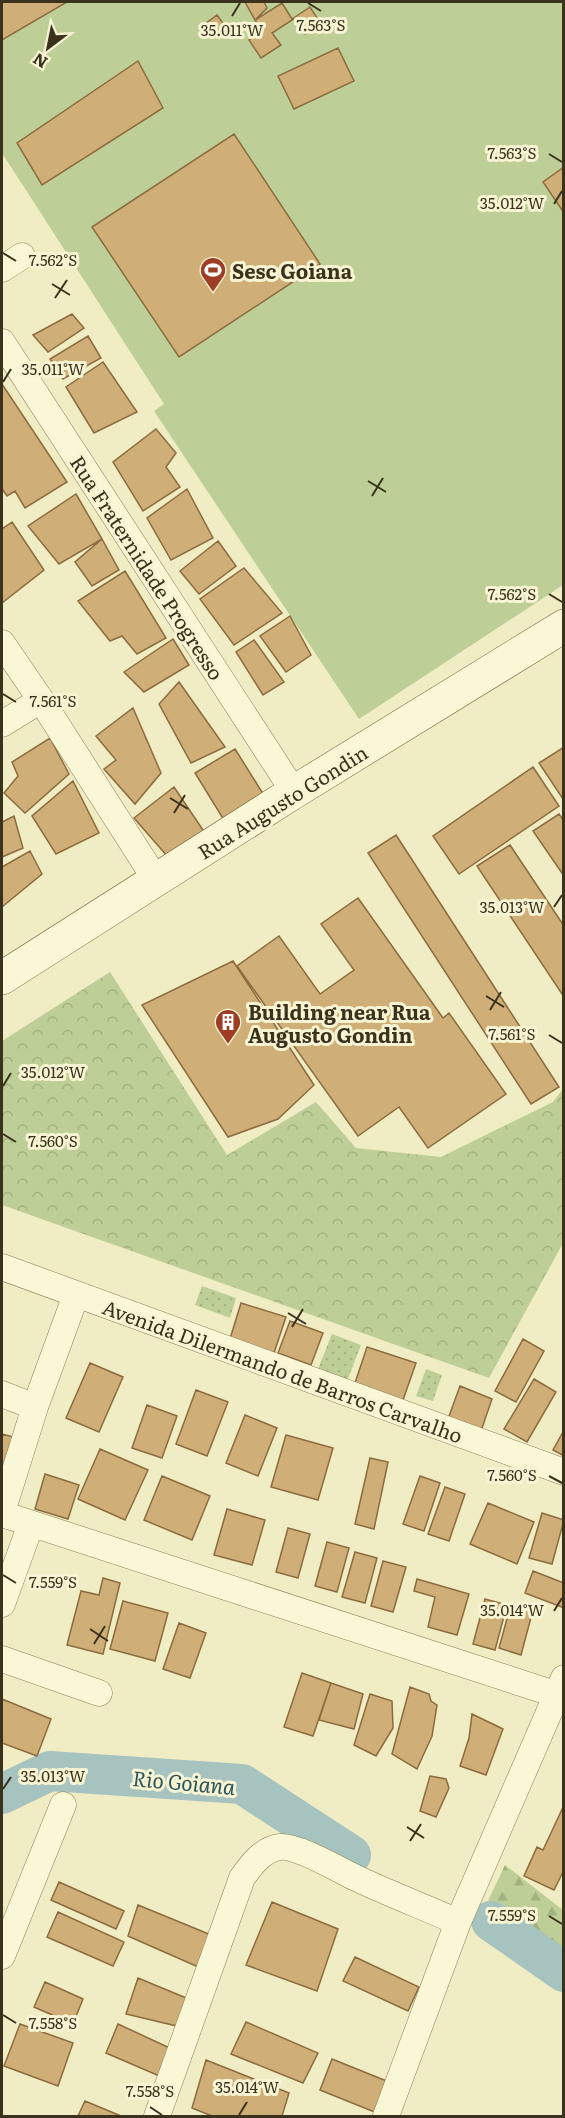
<svg xmlns="http://www.w3.org/2000/svg" width="565" height="2118" viewBox="0 0 565 2118" font-family="Literata,serif">
  <style>
    .grass { fill: url(#grass-dots) }
    .forest { fill: url(#forest-firs) }
    .park { fill: url(#park-crowns) }
    .pitch { fill: #bdcf96 }
    .lines { fill: none; stroke-linecap: round; stroke-linejoin: round }
    .river { stroke: #a6c3c0; stroke-width: 40 }
    .building { fill: #d0ae77; stroke: #8c6c3e; stroke-width: 1.5 }
    .street-casing { stroke: #8b7e59; stroke-width: 27 }
    .secondary-casing { stroke: #6d5f3c; stroke-width: 34 }
    .street { stroke: #faf7d7; stroke-width: 26 }
    .secondary { stroke: #faf7d7; stroke-width: 33 }
    .ticks { fill: none; stroke: #3b321e; stroke-width: 2 }
    .labels { text-anchor: middle; dominant-baseline: central; stroke-width: 6; stroke-linejoin: round; paint-order: stroke }
    .poi-label { font-size: 20px; font-weight: bold; fill: #3b321e; stroke: #f7f4d3; text-anchor: start }
    .street-label { font-size: 20px; fill: #3b321e; stroke: #f7f4d3 }
    .water-label { font-size: 21px; font-style: italic; fill: #2c545b; stroke: #f7f4d3 }
    .ticks-label { font-size: 15px; text-anchor: middle; fill: #3b321e; stroke: #f7f4d3; stroke-width: 6; stroke-linejoin: round; paint-order: stroke }
  </style>
  <defs>
    <pattern id="grass-dots" width="8" height="8" patternUnits="userSpaceOnUse" patternTransform="scale(1.5)"><rect width="8" height="8" fill="#bdcf96"/><path d="M2 2h.1M6 6h.1" fill="none" stroke="#a3b281" stroke-width="1.8" stroke-linecap="round"/></pattern>
    <pattern id="forest-firs" width="22" height="20" patternUnits="userSpaceOnUse" patternTransform="scale(1.5)"><rect width="22" height="20" fill="#bdcf96"/><path d="M5 1l3.5 6h-7zM16 11l3.5 6h-7z" fill="#a3b281"/></pattern>
    <pattern id="park-crowns" width="20" height="18" patternUnits="userSpaceOnUse" patternTransform="scale(1.5)"><rect width="20" height="18" fill="#bdcf96"/><path d="M2 6a3 3 0 1 1 6 0M12 15a3 3 0 1 1 6 0" fill="none" stroke="#a3b281"/></pattern>
  </defs>
  <rect width="100%" height="100%" fill="#f0ecc3"/>
  <path class="grass" d="M202 1286 236 1298 230 1318 195 1305Z
    M332 1334 361 1345 347 1381 318 1369Z
    M426 1369 442 1375 433 1401 416 1396Z"/>
  <path class="forest" d="M505 1865 563 1910V1951L488 1901Z"/>
  <path class="park" d="M110 972 227 1155 316 1102 356 1148 441 1157 553 1102 563 1089V1243L489 1378 2 1205V1041Z"/>
  <path class="pitch" d="M2 2H563V167L543 182 563 213V585L359 719 154 411 164 404 2 153Z"/>
  <g class="lines">
    <path class="river" d="M2 1794 50 1771 242 1784 351 1855
      M491 1921 564 1972"/>
  </g>
  <path class="building" d="M2 2H67L2 40Z
    M245 2H264L267 8 255 20Z
    M282 3 292 19 310 7 321 24 305 34 295 18 272 33 281 45 261 58 249 40 262 31 255 20Z
    M217 15 225 26 213 35 205 24Z
    M338 48 354 81 294 109 278 76Z
    M138 61 163 108 42 185 17 143Z
    M234 134 320 264 179 357 92 227Z
    M564 167V213L543 182Z
    M72 314 84 328 48 352 33 335Z
    M88 336 101 358 63 379 50 359Z
    M103 362 137 412 94 433 66 387Z
    M2 384 67 482 25 508 15 491 7 496 2 489Z
    M156 429 176 453 166 467 180 487 143 511 113 462Z
    M187 489 213 538 171 560 147 518Z
    M76 494 102 539 59 564 28 526Z
    M12 522 44 570 2 603V529Z
    M102 539 119 570 92 586 75 562Z
    M218 541 236 566 199 594 180 571Z
    M244 568 282 613 234 645 200 599Z
    M125 571 166 638 137 654 122 636 110 641 78 601Z
    M290 616 311 655 286 672 260 636Z
    M173 639 189 665 144 692 124 672Z
    M254 640 284 682 263 695 236 652Z
    M179 682 225 747 191 763 159 704Z
    M133 708 161 773 135 804 104 769 116 760 96 736Z
    M50 738 69 774 25 813 4 793 18 776 12 762Z
    M564 747V799H563L539 763Z
    M235 749 267 800 227 825 195 773Z
    M533 767 559 806 459 874 433 836Z
    M73 781 99 833 56 854 32 816Z
    M174 787 207 836 168 857 134 818Z
    M559 814 564 821V876L533 831Z
    M14 816 23 848 2 857V822Z
    M396 835 559 1087 531 1104 368 853Z
    M510 845 564 926V997L477 866Z
    M30 851 42 874 2 907V867Z
    M358 898 443 1018 449 1013 506 1094 428 1148 399 1107 358 1136 237 966 279 936 320 994 354 970 321 924Z
    M233 961 314 1085 278 1119 228 1137 142 1005Z
    M241 1303 286 1317 273 1356 229 1342Z
    M290 1321 323 1333 311 1365 278 1353Z
    M523 1339 544 1351 516 1402 495 1391Z
    M367 1347 416 1363 403 1400 355 1383Z
    M90 1363 123 1377 99 1432 66 1418Z
    M534 1379 556 1392 527 1442 504 1429Z
    M460 1386 492 1399 481 1431 448 1419Z
    M196 1390 228 1402 207 1456 176 1444Z
    M147 1405 177 1416 162 1458 132 1448Z
    M245 1415 277 1428 258 1476 226 1463Z
    M564 1430V1456L553 1450Z
    M2 1434 17 1438 2 1491Z
    M286 1435 333 1448 318 1500 271 1487Z
    M100 1449 148 1470 125 1520 78 1499Z
    M370 1458 388 1462 374 1529 355 1524Z
    M45 1474 79 1485 68 1519 35 1509Z
    M162 1476 210 1496 192 1540 144 1520Z
    M420 1476 440 1483 424 1531 403 1524Z
    M445 1487 465 1494 449 1541 428 1534Z
    M488 1503 534 1522 517 1564 470 1544Z
    M227 1509 265 1520 252 1565 214 1555Z
    M542 1513 564 1520 552 1564 529 1558Z
    M288 1528 310 1534 298 1578 276 1572Z
    M327 1542 349 1548 337 1592 315 1586Z
    M355 1552 377 1558 365 1603 342 1597Z
    M383 1561 406 1567 393 1612 371 1606Z
    M533 1571 564 1583V1608L525 1593Z
    M103 1578 120 1583 103 1654 67 1645 81 1591 99 1595Z
    M417 1579 469 1594 457 1635 428 1627 435 1597 414 1591Z
    M485 1599 507 1605 495 1650 473 1644Z
    M123 1601 168 1613 155 1661 110 1649Z
    M511 1604 533 1610 521 1655 499 1648Z
    M179 1623 206 1633 190 1678 163 1669Z
    M302 1673 331 1683 313 1736 284 1727Z
    M331 1683 363 1694 354 1729 319 1720Z
    M410 1687 429 1694 431 1701 437 1705 432 1736 417 1769 392 1754Z
    M370 1694 392 1701 393 1728 376 1756 354 1745Z
    M2 1699 51 1719 37 1756 2 1743Z
    M472 1714 503 1729 486 1775 460 1766 469 1738Z
    M430 1776 446 1779 449 1788 436 1817 420 1811Z
    M564 1805V1870L554 1890 524 1876 537 1847 543 1850Z
    M59 1882 124 1911 116 1929 51 1900Z
    M272 1902 338 1929 317 1991 246 1965Z
    M138 1905 216 1937 205 1970 128 1936Z
    M58 1912 124 1942 113 1966 47 1937Z
    M355 1957 419 1987 408 2011 343 1981Z
    M138 1978 191 2000 181 2027 126 2014Z
    M45 1982 83 1999 73 2024 34 2007Z
    M246 2022 318 2053 303 2083 231 2054Z
    M20 2024 73 2043 58 2086 4 2066Z
    M118 2024 174 2050 164 2078 106 2053Z
    M332 2059 389 2082 377 2113 320 2090Z
    M206 2060 289 2093 282 2116H212L192 2108Z
    M85 2101 121 2116H78Z"/>
  <g class="lines">
    <g class="street-casing">
      <path id="street" d="M2 269 22 256
        M2 342 294 792
        M2 643 41 700 156 880
        M2 724 41 700
        M2 1267 564 1472
        M2 1394 35 1407
        M2 1512 35 1407 76 1295
        M2 1514 564 1697
        M2 1604 31 1524
        M2 1659 99 1693
        M2 1956 63 1805
        M157 2116 242 1878C251 1865 263 1849 280 1847 297 1845 339 1870 356 1878 390 1894 424 1907 458 1922
        M386 2116 458 1922 564 1678"/>
    </g>
    <g class="secondary-casing">
      <path id="secondary" d="M2 978 294 792 564 626"/>
    </g>
    <use href="#street" class="street"/>
    <use href="#secondary" class="secondary"/>
  </g>
  <path class="ticks" d="M308 3 321 11M232 16 240 3M549 154 562 162M554 204 562 191M3 253 16 261M52 284 70 295M55 298 67 280M3 382 11 369M368 481 386 492M372 496 383 478M549 594 562 602M3 694 16 702M170 798 188 809M174 813 185 795M554 907 562 895M486 996 504 1007M490 1010 501 992M549 1035 562 1043M3 1086 11 1073M3 1134 16 1142M288 1313 306 1324M292 1327 303 1309M549 1476 562 1483M3 1575 16 1583M554 1611 562 1598M90 1629 108 1641M94 1644 105 1626M3 1789 11 1777M407 1827 424 1838M410 1841 421 1824M549 1916 562 1924M3 2015 16 2023M150 2107 162 2115M239 2115 247 2102"/>
  <defs>
    <g id="stadium-pin" transform="scale(1.35)"><path d="M0 17L-7.5 6A9.5 9.5 0 1 1 7.5 6Z" fill="#9d3d26" stroke="#f7f4d3"/><path d="M0-5a6.5 5 0 1 0 0 10a6.5 5 0 1 0 0-10ZM-3.5-1.8h7v3.6h-7Z" fill="#fff"/></g>
    <g id="building-pin" transform="scale(1.35)"><path d="M0 17L-7.5 6A9.5 9.5 0 1 1 7.5 6Z" fill="#9d3d26" stroke="#f7f4d3"/><path d="M-4-6H4V6H1V3H-1V6H-4ZM-2.5-4.3h1.7v1.8h-1.7ZM.8-4.3h1.7v1.8H.8ZM-2.5-1h1.7V.8h-1.7ZM.8-1h1.7V.8H.8Z" fill="#fff"/></g>
  </defs>
  <g fill-rule="evenodd">
    <use href="#stadium-pin" x="213" y="270"/>
    <use href="#building-pin" x="228" y="1022"/>
  </g>
  <g class="labels">
    <g class="poi-label">
      <text x="232" y="270">Sesc Goiana</text>
      <text x="248" y="1011">Building near Rua<tspan x="248" dy="23">Augusto Gondin</tspan></text>
    </g>
    <g class="street-label">
      <text transform="translate(148 567) rotate(57)">Rua Fraternidade Progresso</text>
      <text transform="translate(282 801) rotate(-32)">Rua Augusto Gondin</text>
      <text transform="translate(283 1370) rotate(20)">Avenida Dilermando de Barros Carvalho</text>
    </g>
    <g class="water-label">
      <text transform="translate(184 1781) rotate(5)">Rio Goiana</text>
    </g>
  </g>
  <g class="ticks-label">
    <text x="321" y="31">7.563°S</text>
    <text x="232" y="36">35.011°W</text>
    <text x="512" y="159">7.563°S</text>
    <text x="512" y="209">35.012°W</text>
    <text x="53" y="266">7.562°S</text>
    <text x="53" y="375">35.011°W</text>
    <text x="512" y="600">7.562°S</text>
    <text x="53" y="707">7.561°S</text>
    <text x="512" y="913">35.013°W</text>
    <text x="512" y="1040">7.561°S</text>
    <text x="53" y="1078">35.012°W</text>
    <text x="53" y="1147">7.560°S</text>
    <text x="512" y="1481">7.560°S</text>
    <text x="53" y="1588">7.559°S</text>
    <text x="512" y="1616">35.014°W</text>
    <text x="53" y="1782">35.013°W</text>
    <text x="512" y="1921">7.559°S</text>
    <text x="53" y="2029">7.558°S</text>
    <text x="247" y="2093">35.014°W</text>
    <text x="150" y="2097">7.558°S</text>
  </g>
  <rect width="565" height="2118" fill="none" stroke="#3b321e" stroke-width="6"/>
  <g transform="translate(48 48) rotate(212)" stroke="#f7f4d3" stroke-width="4.5" paint-order="stroke">
  <path d="M0-4.5L10 22L0 15L-10 22Z" fill="#3b321e"/>
  <text y="-9" font-size="16" font-weight="bold" text-anchor="middle" fill="#3b321e">N</text>
  </g>
</svg>
